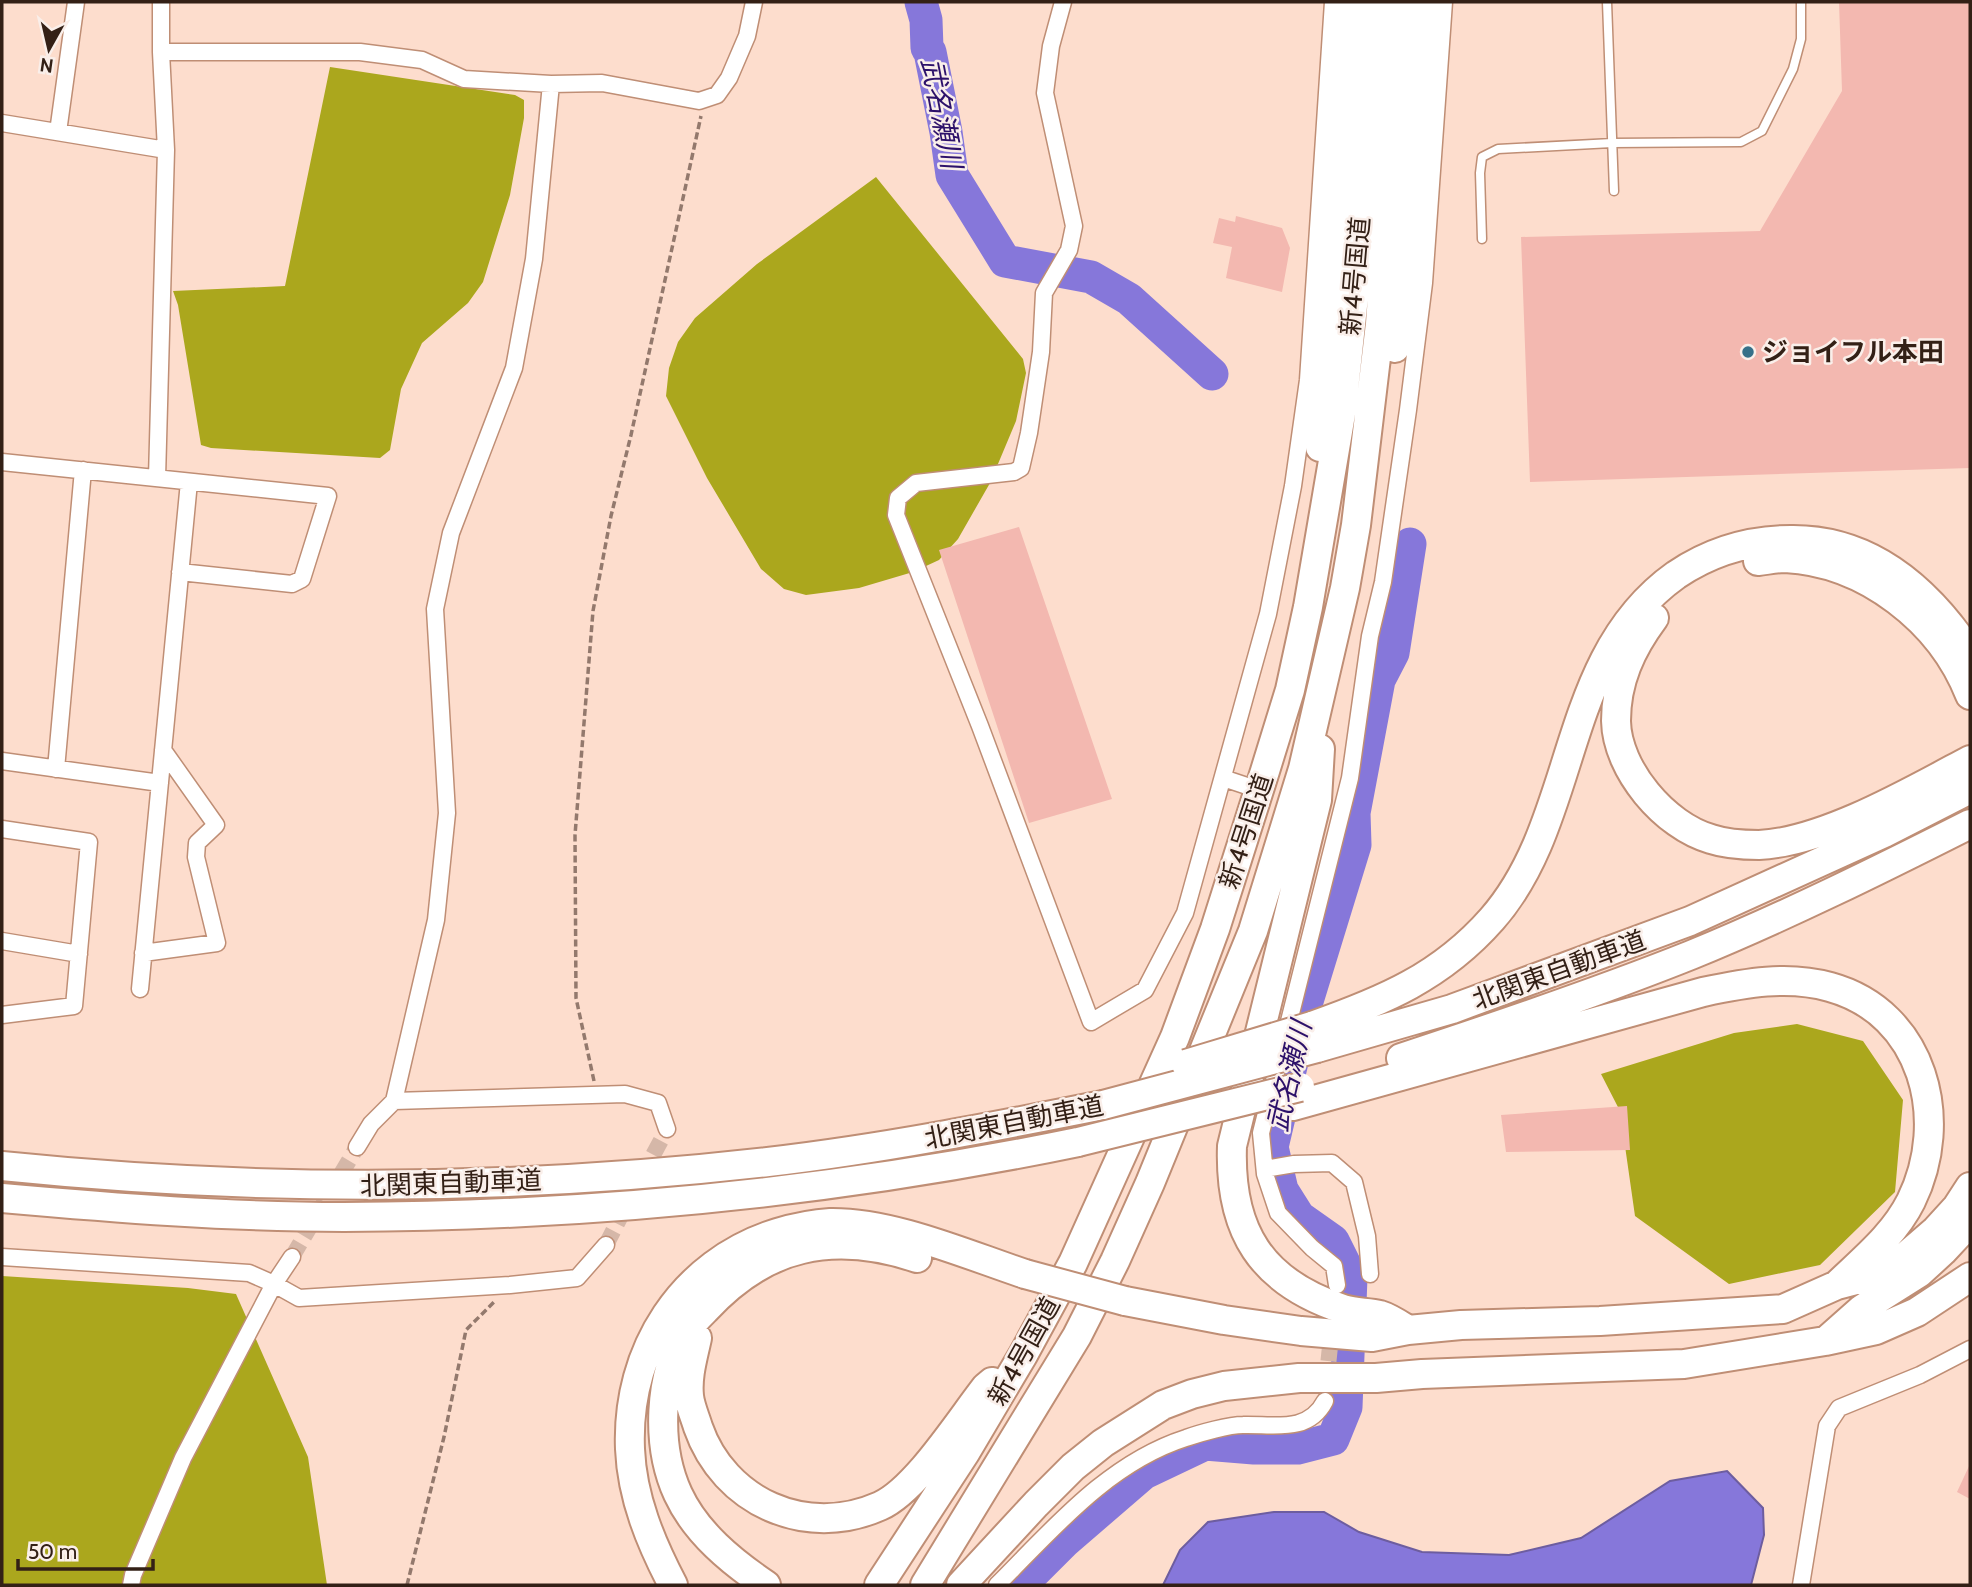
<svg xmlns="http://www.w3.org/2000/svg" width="1972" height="1587" viewBox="0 0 1972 1587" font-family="Cabin,'Noto Sans JP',sans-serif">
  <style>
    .forest { fill: #aba71d }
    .water { fill: #8677da; stroke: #6d5d9f; stroke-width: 2 }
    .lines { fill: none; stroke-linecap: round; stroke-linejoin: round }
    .river { stroke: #8677da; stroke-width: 33 }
    .building { fill: #f3b8b0 }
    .street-tunnel { stroke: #d5b7a8; stroke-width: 16; stroke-dasharray: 16 8; stroke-linecap: butt }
    .lane-casing { stroke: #bf8e75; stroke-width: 11 }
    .street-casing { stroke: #bf8e75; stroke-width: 19 }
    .highway-casing { stroke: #bf8e75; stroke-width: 32 }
    .path { stroke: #93796d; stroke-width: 3.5; stroke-dasharray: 7 3.5; stroke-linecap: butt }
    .lane { stroke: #fff; stroke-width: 8 }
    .street { stroke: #fff; stroke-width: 16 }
    .highway { stroke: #fff; stroke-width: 28 }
    .highway-bridge-casing { stroke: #bf8e75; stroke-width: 32; stroke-linecap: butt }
    .highway-bridge { stroke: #fff; stroke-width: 28 }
    .poi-dot { fill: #367089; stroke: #faefea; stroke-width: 2.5 }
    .labels { text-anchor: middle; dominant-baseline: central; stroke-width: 5; stroke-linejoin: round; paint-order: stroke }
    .street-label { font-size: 26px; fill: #332016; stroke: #faefea }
    .poi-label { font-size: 26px; font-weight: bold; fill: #332016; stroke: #faefea; text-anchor: start }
    .water-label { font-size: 28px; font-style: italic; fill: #2d116a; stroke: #faefea }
  </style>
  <rect width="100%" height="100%" fill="#fdddcd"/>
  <path class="forest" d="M330 67 515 95 524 100V118L510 195 483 282 468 303 422 343 401 389 390 450 380 458 211 448 201 445 178 305 173 291 285 286Z
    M876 177 1023 359 1026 373 1016 421 990 483 958 539 939 560 913 572 859 588 806 595 784 589 761 569 707 478 666 396 669 368 678 342 695 318 757 264Z
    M1797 1024 1863 1041 1903 1100 1895 1192 1820 1265 1729 1284 1635 1216 1620 1111 1601 1074 1734 1033Z
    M2 1276 188 1288 236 1294 308 1457 327 1585H2Z"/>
  <path class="water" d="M1727 1471 1763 1508 1764 1535 1751 1585H1163L1180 1550 1208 1522 1274 1512H1324L1359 1532 1422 1552 1509 1555 1581 1538 1670 1481Z"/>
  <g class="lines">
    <path class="river" d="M921 2 926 20 927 48 930 52 946 132 952 175 1005 261 1091 277 1129 299 1212 374
      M1021 1585 1064 1542 1144 1473 1205 1444 1254 1448H1298L1333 1439 1346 1407 1351 1277 1333 1241 1299 1217 1282 1190 1272 1147 1304 1011 1355 845 1354 813 1379 680 1393 653 1410 544"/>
  </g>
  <path class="building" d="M1839 2H1970V468L1530 482 1521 237 1760 231 1842 91Z
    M1236 216 1282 228 1290 248 1282 292 1226 278 1232 247 1213 243 1219 218 1235 222Z
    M1019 527 1112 799 1029 823 939 550Z
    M1627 1106 1630 1150 1506 1152 1501 1115Z
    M1970 1464V1499L1957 1492Z"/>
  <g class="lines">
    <path class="street-tunnel" d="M642 1176 667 1129
      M606 1245 628 1202
      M292 1257 357 1147
      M1326 1385 1332 1327"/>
    <g class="lane-casing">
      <path id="lane" d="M1607 2 1614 191
        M1482 239 1480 173 1482 157 1498 149 1612 143 1741 142 1762 131 1793 69 1801 39V2"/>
    </g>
    <g class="street-casing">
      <path id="street" d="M1063 2 1051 46 1045 93 1074 226 1069 250 1044 293 1041 352 1029 433 1021 468 1014 472 916 483 898 498 896 515 980 726 1091 1022 1145 990 1185 913 1268 614 1293 486 1308 380 1333 2
        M161 52H360L422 60 464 79 551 84 602 83 699 101 717 95 729 78 747 36 754 2
        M2 123 166 150
        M58 132 76 2
        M2 462 328 496 302 579 292 584 180 572
        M157 478 166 150 161 52V2
        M2 761 160 783
        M56 769 83 470
        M1223 778 1259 790
        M2 829 89 842 74 1006 2 1015
        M2 941 79 954
        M143 953 217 943 196 857 197 843 216 825 163 750
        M140 989 189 482
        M394 1101 625 1094 658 1103 667 1129
        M357 1147 371 1124 394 1101 436 920 447 813 435 609 451 533 514 368 534 259 551 84
        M1265 1169 1294 1164 1332 1163 1354 1182 1367 1236 1370 1274
        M2 1257 249 1273 274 1284 299 1298 510 1285 577 1278 606 1245
        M1337 1285 1334 1266 1312 1248 1278 1213 1265 1174 1261 1133 1350 778 1370 636 1383 582 1408 410 1424 283 1444 2
        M131 1585 133 1575 183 1458 274 1284 292 1257
        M997 1585C1053 1529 1108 1463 1186 1438 1200 1433 1229 1425 1243 1425 1273 1424 1308 1434 1325 1401
        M1801 1585 1827 1426 1839 1408 1920 1375 1970 1349"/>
    </g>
    <g class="highway-casing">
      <path id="highway" d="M1395 348 1408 261 1428 2
        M1320 447 1350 2
        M1758 561C1767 560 1776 558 1785 558 1866 562 1941 621 1970 695
        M1654 618C1631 649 1616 681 1616 721 1617 770 1665 826 1711 839 1726 844 1743 845 1759 845 1824 842 1912 791 1970 760
        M1320 749 1317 800 1232 1146C1229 1231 1261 1282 1343 1309 1355 1313 1368 1312 1380 1315 1390 1318 1400 1325 1408 1330
        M1312 1026C1383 1001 1441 977 1492 919 1580 819 1559 658 1676 575 1710 552 1750 540 1791 540 1871 539 1928 590 1970 653
        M1317 1048 1452 1009 1690 921 1884 833 1970 789
        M1401 1058C1498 1026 1596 993 1691 955 1786 916 1879 870 1970 824
        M1293 1106 1703 992C1745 983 1788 975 1830 987 1924 1013 1951 1120 1911 1201 1894 1235 1864 1259 1837 1285
        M2 1166C257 1192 514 1191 768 1162 881 1149 992 1127 1103 1105
        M2 1198C115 1208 230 1217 344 1217 590 1216 836 1192 1078 1142
        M1125 1301 1224 1320 1301 1331 1372 1337 1408 1330 1461 1325 1600 1321 1783 1309 1837 1285 1875 1275 1907 1255 1936 1230 1957 1207 1970 1187
        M697 1338C693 1357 687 1376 689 1396 690 1406 695 1417 698 1427 724 1502 806 1539 880 1506 916 1490 960 1420 986 1387L992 1382
        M1827 1340 1862 1309 1919 1273 1943 1251 1970 1222
        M673 1585C651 1543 632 1498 630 1449 626 1350 682 1263 777 1233 794 1228 812 1224 830 1223 892 1222 965 1254 1025 1274
        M766 1585C732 1562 696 1533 678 1494 656 1446 658 1376 687 1330 692 1323 699 1316 705 1310 732 1281 763 1258 802 1249 840 1240 881 1246 917 1258
        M879 1585 965 1453 1023 1355 1073 1263 1175 1037 1215 929 1265 771 1290 690 1308 607 1342 408 1356 278 1373 2
        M925 1585 1077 1336 1115 1261 1150 1183 1253 931 1303 769 1345 588 1356 525 1380 324 1387 227 1400 2
        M961 1585 1036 1504 1073 1467 1103 1443 1163 1405 1192 1394 1224 1386 1299 1378H1376L1422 1374 1684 1364 1825 1341 1876 1330 1917 1312 1970 1277"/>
    </g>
    <path class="path" d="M594 1081 576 998 575 835 593 611 611 516 631 435 701 116
      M407 1585 444 1437 466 1330 494 1302"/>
    <use href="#lane" class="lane"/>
    <use href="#street" class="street"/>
    <use href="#highway" class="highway"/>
    <g class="highway-bridge-casing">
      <path id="highway-bridge" d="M1186 1064 1312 1026
        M1103 1105 1317 1048
        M1078 1142 1300 1087
        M1025 1274 1125 1301"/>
    </g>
    <use href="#highway-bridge" class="highway-bridge"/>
  </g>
  <circle class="poi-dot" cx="1748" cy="352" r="7"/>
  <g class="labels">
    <g class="street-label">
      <text transform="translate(1355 276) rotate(-85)">新4号国道</text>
      <text transform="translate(1246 831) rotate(-72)">新4号国道</text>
      <text transform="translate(1559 970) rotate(-20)">北関東自動車道</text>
      <text transform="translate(1014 1122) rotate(-11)">北関東自動車道</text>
      <text transform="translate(451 1183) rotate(-2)">北関東自動車道</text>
      <text transform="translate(1024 1351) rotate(-61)">新4号国道</text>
    </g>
    <g class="poi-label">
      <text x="1762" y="352">ジョイフル本田</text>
    </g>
    <g class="water-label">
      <text transform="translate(942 113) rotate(79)">武名瀬川</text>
      <text transform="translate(1289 1076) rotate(-77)">武名瀬川</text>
    </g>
  </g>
  <rect width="1972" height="1587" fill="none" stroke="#332016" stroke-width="7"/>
  <g transform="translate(49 49) rotate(188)" stroke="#faefea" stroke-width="5" paint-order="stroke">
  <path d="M0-5L12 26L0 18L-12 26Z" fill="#332016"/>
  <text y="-10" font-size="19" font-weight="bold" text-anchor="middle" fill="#332016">N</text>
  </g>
  <path d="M18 1559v10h135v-10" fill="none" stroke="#332016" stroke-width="3.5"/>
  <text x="28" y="1559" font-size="21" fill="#332016" stroke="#faefea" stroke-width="5" paint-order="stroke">50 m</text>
</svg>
